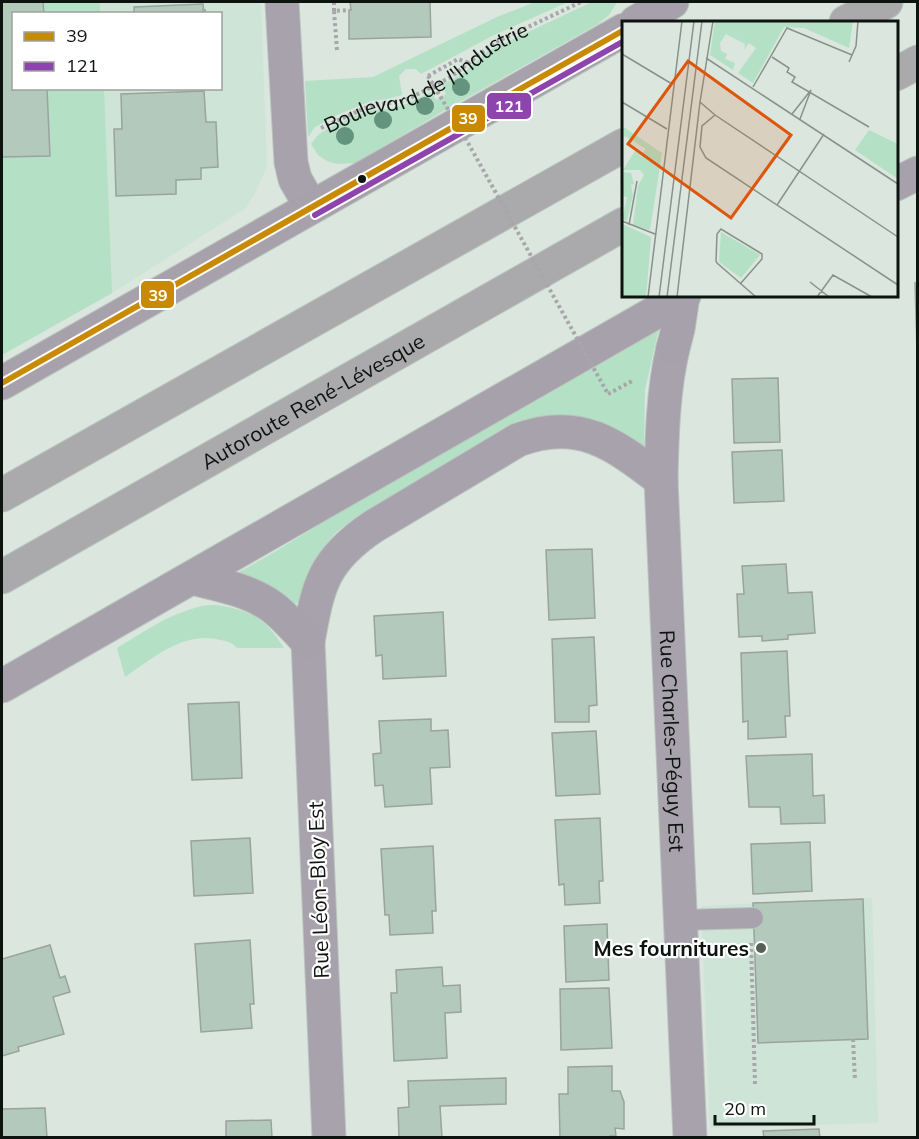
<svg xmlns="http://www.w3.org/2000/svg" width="919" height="1139" viewBox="0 0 919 1139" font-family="Mulish,sans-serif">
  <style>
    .built { fill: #cee4d6; fill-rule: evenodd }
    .green { fill: #b4e0c5 }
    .building { fill: #b2c9bb; stroke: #9aa39e; stroke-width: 1.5 }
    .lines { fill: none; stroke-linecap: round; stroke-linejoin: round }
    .lane-casing { stroke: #bac4be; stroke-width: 22 }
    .street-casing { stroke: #bac4be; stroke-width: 35 }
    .secondary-casing { stroke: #bac4be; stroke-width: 35 }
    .highway-casing { stroke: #bac4be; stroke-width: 35 }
    .path { stroke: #a7a7ab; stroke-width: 4; stroke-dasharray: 3 3; stroke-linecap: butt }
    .lane { stroke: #a8a2ac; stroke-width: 20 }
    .street { stroke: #a8a2ac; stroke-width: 33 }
    .secondary { stroke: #a6a1aa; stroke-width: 33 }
    .highway { stroke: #aaaaad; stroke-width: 33 }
    .path-bridge { stroke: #a7a7ab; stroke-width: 4; stroke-dasharray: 3 3; stroke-linecap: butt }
    .bus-1-casing { stroke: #fff; stroke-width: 10 }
    .bus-2-casing { stroke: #fff; stroke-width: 10 }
    .bus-1 { stroke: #c88903; stroke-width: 6 }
    .bus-2 { stroke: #8e44ad; stroke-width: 6 }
    .tree { fill: #65947e }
    .bus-dot { fill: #0d140f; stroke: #fff; stroke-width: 2 }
    .poi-dot { fill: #555e57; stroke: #fff; stroke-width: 2 }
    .labels { text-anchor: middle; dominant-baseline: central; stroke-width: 4.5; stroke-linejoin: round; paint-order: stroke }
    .street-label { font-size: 21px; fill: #0d140f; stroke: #fff }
    .poi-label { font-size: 21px; font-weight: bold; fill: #0d140f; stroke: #fff; text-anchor: end }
    .inset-road { fill: none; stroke: #88928b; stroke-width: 1.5 }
    .view { fill: #dd560c; fill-opacity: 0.15; stroke: #dd560c; stroke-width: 3 }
    .inset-edge { fill: none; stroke: #0d140f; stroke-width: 3 }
    .line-badge { stroke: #fff; stroke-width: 2 }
    .badge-label { font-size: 16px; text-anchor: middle; font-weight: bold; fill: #fff }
  </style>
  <rect width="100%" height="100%" fill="#dae6de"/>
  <path class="built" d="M2 2H261L267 167 255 193 246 208 112 293 2 355ZM14 14H220V88H14Z
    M872 898 878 1123 710 1128 701 906Z"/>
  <path class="green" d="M43 2H100V13H44Z
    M535 2H568L492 36 421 74 416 69H406L399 76 402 95 387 99 371 101 337 115 315 127 308 137 305 81 373 77 497 17Z
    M592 2H617L609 15 598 24 440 113 355 163 337 164 327 161 318 155 311 144 318 135 327 129 355 116 372 110 390 109 409 103 431 92 436 100 446 94 442 85 465 72 488 51Z
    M47 89H104L112 293 2 355V157L50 155Z
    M659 328 645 390 644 452 629 436 607 426 562 415 544 416 520 422 358 516C352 521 345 525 339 530 317 550 306 576 298 603L292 604 235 574C276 553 313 527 353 504 455 446 558 388 659 328Z
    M217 605C252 611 265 618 284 648H237C231 641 225 641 216 639 181 633 152 659 125 677L117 648C142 633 169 614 198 607 204 605 211 605 217 605Z"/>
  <path class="building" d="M2 2H43L44 14H14V88H47L50 156 2 157Z
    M350 2H430L431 37 349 39V10H351Z
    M203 4 204 14H134V7Z
    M204 91 206 122H216L218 167 201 168V179L176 180V194L116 196 114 129H122L121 94Z
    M915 283H918V385Z
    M778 378 780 442 734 443 732 379Z
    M782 450 784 501 734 503 732 452Z
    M592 549 595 618 549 620 546 550Z
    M786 564 788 593 812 592 815 633 788 635V639L762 641V636L739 637 737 594H744L742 566Z
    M443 612 446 676 383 679 382 655 376 656 374 616Z
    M594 637 597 705 589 706V722H555L552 639Z
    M787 651 790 716H785L786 737 748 739V721L743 722 741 653Z
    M239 702 242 778 192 780 188 704Z
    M431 719V731L448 730 450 767 430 768 432 804 385 807 383 785 375 786 373 754 381 753 379 721Z
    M596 731 600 794 556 796 552 733Z
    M812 754 813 796 824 795 825 823 781 824 780 807H749L746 756Z
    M600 818 603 881H599L600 903 565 905 564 884 559 885 555 820Z
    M250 838 253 893 194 896 191 841Z
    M810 842 812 891 753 894 751 844Z
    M433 846 436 911H432L433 933 390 935 389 915H385L381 849Z
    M863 899 868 1039 758 1043 753 903Z
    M607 924 609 980 566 982 564 926Z
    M250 940 254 1004H250L252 1028 201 1032 195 944Z
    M50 945 60 978 65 976 70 992 53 997 64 1034 18 1047 19 1051 2 1056V959Z
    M442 967 443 986 460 985 461 1012 445 1013 447 1058 394 1061 391 993H397L396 970Z
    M609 988 612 1048 561 1050 560 989Z
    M612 1066V1091H620L624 1102V1129L615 1128 616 1136H610V1138H560L559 1094H568V1067Z
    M506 1078V1104L440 1106 442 1138H399L398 1108 409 1107 408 1081Z
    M45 1108 47 1138H2V1109Z
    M271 1120 272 1138H226V1121Z
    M819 1129 820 1138H764L763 1131Z"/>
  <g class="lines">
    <g class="lane-casing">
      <path id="lane" d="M681 920 753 918"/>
    </g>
    <g class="street-casing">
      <g id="street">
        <path d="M282 2 291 162 295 179 311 207"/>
        <path id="s2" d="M673 348C663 391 662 435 661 480L690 1138"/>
        <path d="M329 1138 308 642C318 585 323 560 374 526L518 440C579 417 614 444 661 480"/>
      </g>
    </g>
    <g class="secondary-casing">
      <path id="secondary" d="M636 22 672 2
        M896 184 918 173
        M673 348 678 329 683 296
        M2 383 624 30
        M192 578C220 585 248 590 271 606 285 616 296 630 308 642
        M2 686 684 296"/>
    </g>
    <g class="highway-casing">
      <g id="highway">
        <path d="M846 22 886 2"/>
        <path d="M896 74 918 62"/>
        <path d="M2 495 624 145"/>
        <path id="s3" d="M2 577 624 224"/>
      </g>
    </g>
    <g class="path">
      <path d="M334 2V11"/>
      <path d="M204 9V14"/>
      <path d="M337 50 334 11 349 10"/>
      <path d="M428 76 458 59 469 63"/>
      <path id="s1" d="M321 128 365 108 379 104 400 102 412 97 451 77 494 43 581 2"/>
      <path d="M608 394 634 380"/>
      <path d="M751 943 755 1084"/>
      <path d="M853 1039 855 1080"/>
    </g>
    <use href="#lane" class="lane"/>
    <use href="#street" class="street"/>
    <use href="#secondary" class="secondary"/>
    <use href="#highway" class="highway"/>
    <path class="path-bridge" d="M428 76 467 141 608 394"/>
    <g class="bus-1-casing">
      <path id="bus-1" d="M2 383 624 30"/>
    </g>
    <g class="bus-2-casing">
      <path id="bus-2" d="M315 215 624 41"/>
    </g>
    <use href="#bus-1" class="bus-1"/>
    <use href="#bus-2" class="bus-2"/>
  </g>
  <g class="tree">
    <circle cx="461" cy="87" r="9"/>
    <circle cx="425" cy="106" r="9"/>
    <circle cx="383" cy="120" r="9"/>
    <circle cx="345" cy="136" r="9"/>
  </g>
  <circle class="bus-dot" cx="362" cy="179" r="5"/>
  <circle class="poi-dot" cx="761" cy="948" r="6"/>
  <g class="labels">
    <g class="street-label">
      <text stroke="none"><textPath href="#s1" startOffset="118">Boulevard de l'Industrie</textPath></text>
      <text stroke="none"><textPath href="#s3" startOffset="357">Autoroute René-Lévesque</textPath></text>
      <text stroke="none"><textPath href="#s2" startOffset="394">Rue Charles-Péguy Est</textPath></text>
      <text transform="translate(318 890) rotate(-92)">Rue Léon-Bloy Est</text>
    </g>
    <g class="poi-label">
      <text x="749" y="948">Mes fournitures</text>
    </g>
  </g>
  <g transform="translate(622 21)">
    <rect width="276" height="276" fill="#dae6de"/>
    <path d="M93 0H231L227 27 182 7 162 6 131 62 116 52 134 27 127 22 122 29 123 23 104 13 98 22 99 30 105 33 103 38 113 42 111 49 88 34ZM0 105 40 132 28 209 11 204 16 165 22 154 18 149H1L13 130 19 134 24 128 3 115 0 119ZM247 109 276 123V158L233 129ZM2 151 9 152 12 163 9 164 11 174 5 200 0 198 5 176 0 175ZM0 203 29 216 24 276H0ZM99 211 138 234 119 257 97 241Z" fill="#b4e0c5"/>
    <path class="inset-road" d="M0 33 50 63M150 36 167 47 165 51 173 56 170 61 247 106M84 37 276 163M227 41 234 25 236 0M131 66 165 7 230 34M0 81 45 108M78 81 93 94 276 216M170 93 189 69 178 98M93 94 80 105 78 126 84 137 276 264M155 184 202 113M0 200 33 213M7 204 15 160M188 261 207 276M119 262 140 238V233L99 208 95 213 94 240 95 242 134 276M26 276 60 0M37 276 72 0M45 276 80 0M55 276 78 81 91 0M195 276 211 254 250 276"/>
    <path class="view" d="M66 40 169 114 109 197 6 123Z"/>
    <rect width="276" height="276" class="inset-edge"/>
  </g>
  <g class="line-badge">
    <rect x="486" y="92" width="46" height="28" rx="6" fill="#8e44ad"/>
    <rect x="451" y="104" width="35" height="29" rx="6" fill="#c88903"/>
    <rect x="140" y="280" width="35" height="29" rx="6" fill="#c88903"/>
  </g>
  <g class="badge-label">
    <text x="509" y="112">121</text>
    <text x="468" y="124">39</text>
    <text x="158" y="301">39</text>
  </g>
  <rect width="919" height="1139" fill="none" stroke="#0d140f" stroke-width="6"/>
  <rect x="12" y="12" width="210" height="78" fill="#ffffff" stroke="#9ea19f" stroke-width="1.5"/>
  <rect x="24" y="32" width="30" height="9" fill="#c88903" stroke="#9ea19f" stroke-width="1.5"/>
  <text x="66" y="42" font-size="18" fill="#0d140f">39</text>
  <rect x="24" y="62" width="30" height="9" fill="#8e44ad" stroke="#9ea19f" stroke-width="1.5"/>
  <text x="66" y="72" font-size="18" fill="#0d140f">121</text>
  <path d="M715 1115v9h99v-9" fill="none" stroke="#0d140f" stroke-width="3"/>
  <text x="724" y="1115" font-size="18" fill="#0d140f" stroke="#ffffff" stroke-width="4.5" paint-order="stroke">20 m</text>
</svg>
